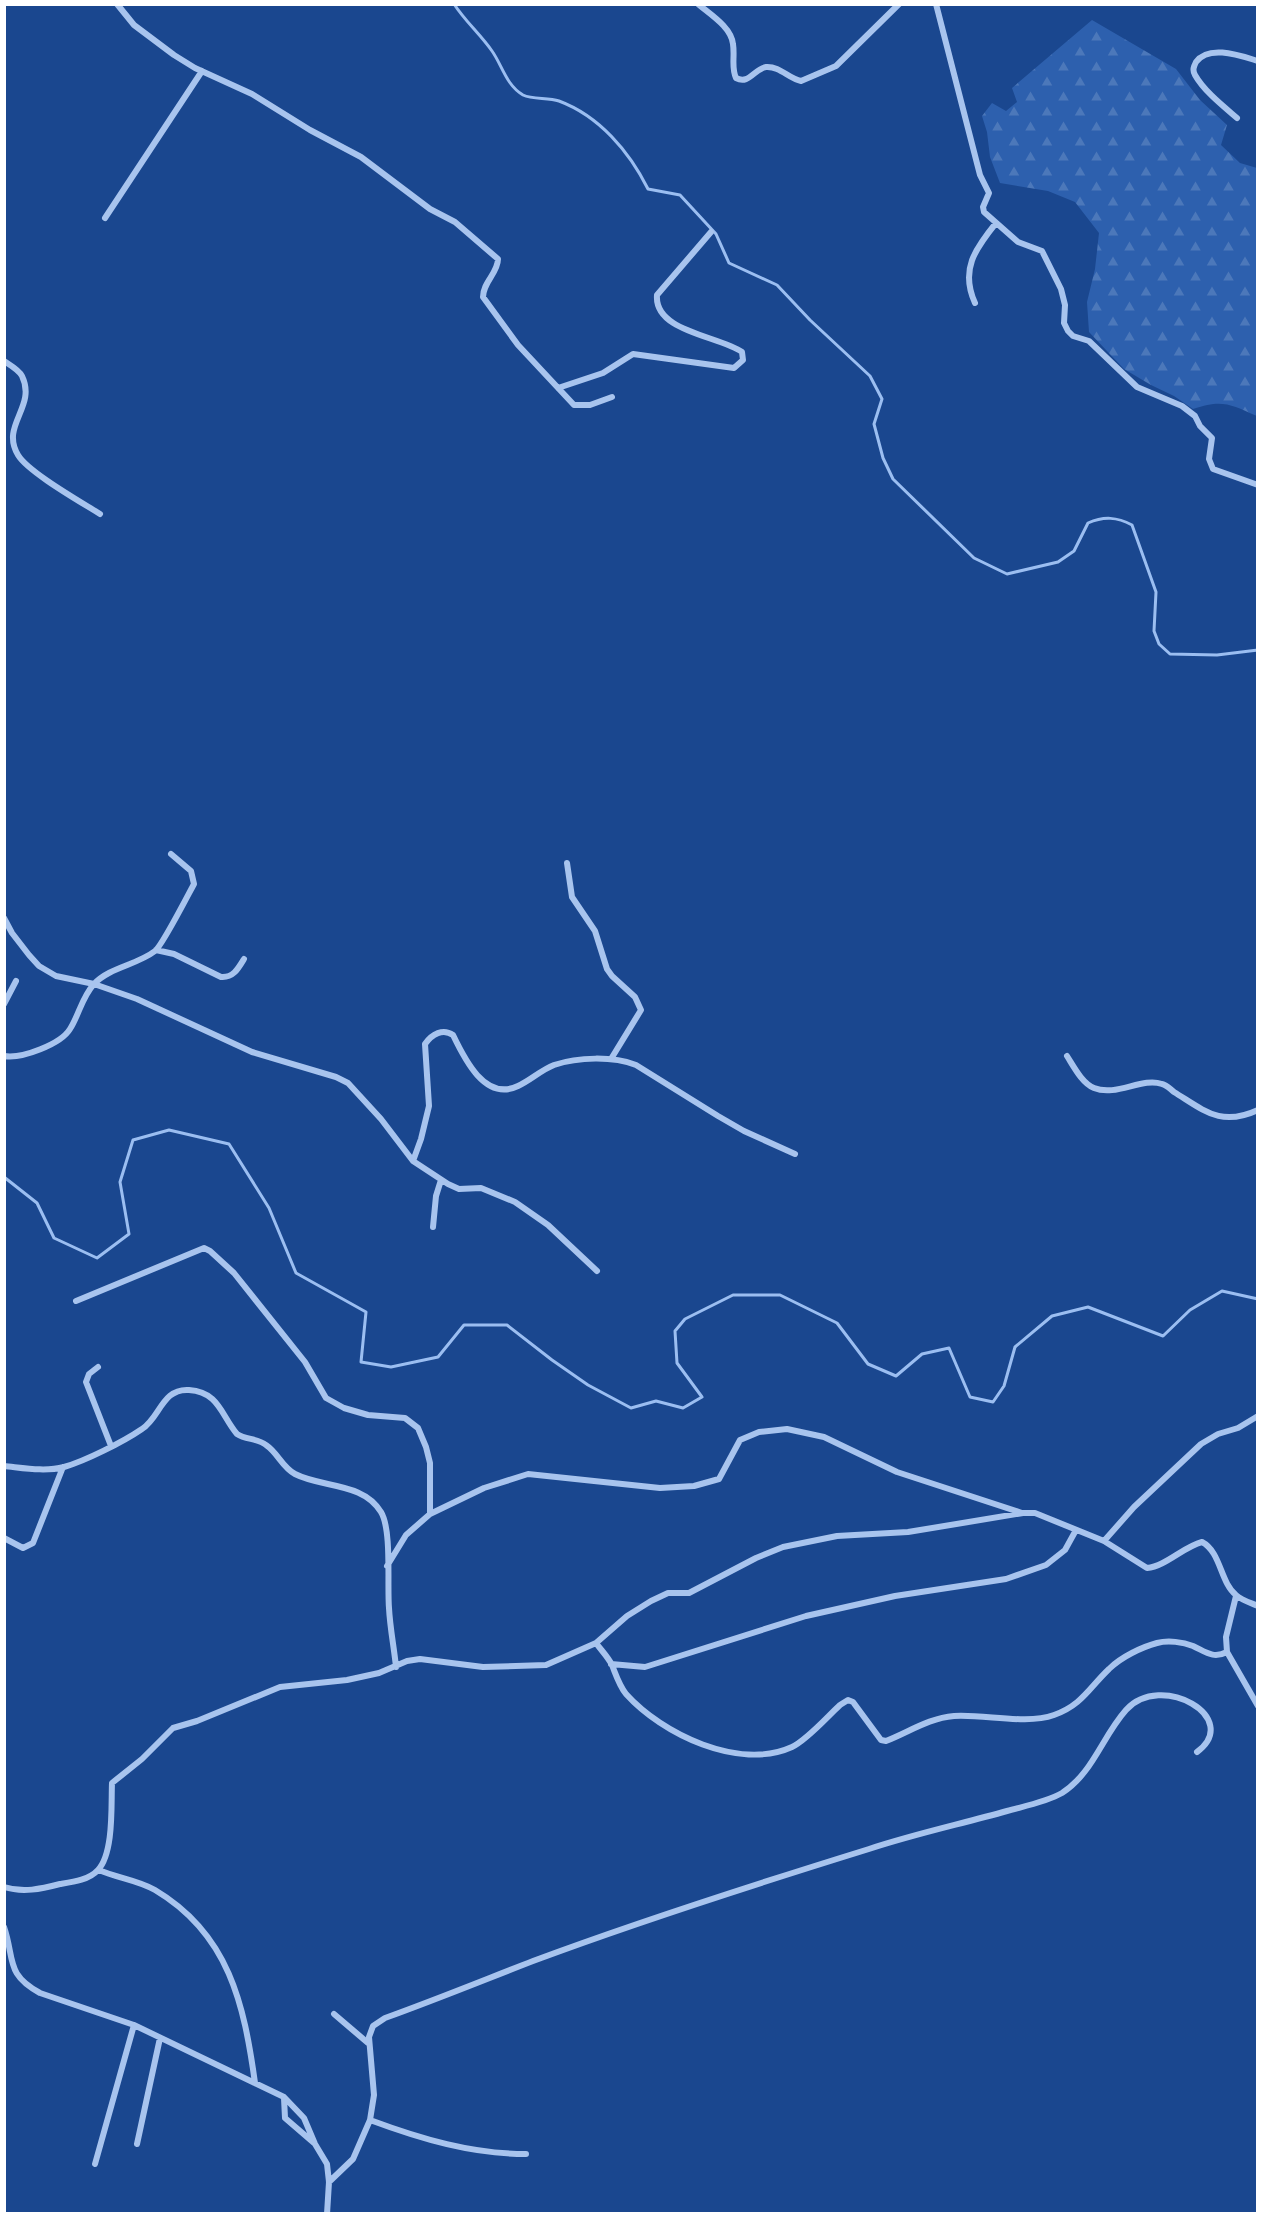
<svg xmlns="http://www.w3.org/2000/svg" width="1262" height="2218" viewBox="0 0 1262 2218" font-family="'Golos Text',sans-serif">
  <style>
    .forest { fill: url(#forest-firs) }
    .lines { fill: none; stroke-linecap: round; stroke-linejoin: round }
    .stream { stroke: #9bbef1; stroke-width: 3 }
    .minor { stroke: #a8c4ee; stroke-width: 6 }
  </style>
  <defs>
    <pattern id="forest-firs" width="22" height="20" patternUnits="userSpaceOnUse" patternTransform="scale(1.5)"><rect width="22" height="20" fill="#2d60ae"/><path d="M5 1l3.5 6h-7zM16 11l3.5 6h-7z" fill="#4c78ba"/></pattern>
  </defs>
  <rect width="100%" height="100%" fill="#1a478f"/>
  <path class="forest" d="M1092 20 1176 69 1200 100 1227 125 1221 145 1240 163 1257 168V416C1230 404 1222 399 1193 409L1174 396 1151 385 1124 369 1089 332 1087 302 1095 269 1099 233 1075 202 1048 191 1000 183 990 157 987 132 982 116 992 103 1006 111 1017 102 1012 88Z"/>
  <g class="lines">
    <path class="stream" d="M454 4C465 21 480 34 492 51 502 65 506 85 523 95 533 100 548 97 559 101 599 116 629 151 648 189L680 195 716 234 729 263 777 285 810 320 870 376 882 399 874 424 883 458 893 479 974 558 1007 574 1058 562 1074 551 1088 523C1104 516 1117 517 1132 525L1156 592 1154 631 1159 644 1170 654 1217 655 1258 650
      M4 1177 37 1203 54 1238 97 1258 129 1234 120 1182 133 1140 169 1130 229 1144 269 1208 296 1273 366 1312 361 1362 391 1367 438 1357 464 1325H507L552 1360 588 1385 631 1408 656 1401 683 1408 702 1397 677 1363 675 1331 685 1319 733 1295H780L837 1323 868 1364 896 1376 922 1354 949 1348 970 1397 993 1402 1004 1386 1015 1347 1052 1316 1088 1307 1163 1336 1190 1310 1222 1291 1258 1299"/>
    <path class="minor" d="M117 4 134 25 174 55 195 68 252 94 310 130 361 157 430 209 455 222 498 259C498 273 483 282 483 297L518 345 574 405H590L612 397
      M698 4C711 15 731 27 733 44 735 57 731 67 736 78 749 85 754 69 766 67 780 66 789 79 801 81L836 66 899 4
      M936 4 980 175 989 193 983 207 984 212 1018 242 1042 251 1061 289 1065 305 1064 323 1068 331 1073 336 1089 341 1137 387 1182 406 1195 416 1200 426 1212 438 1209 459 1213 469 1258 485
      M1237 118C1223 106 1204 91 1195 75 1192 70 1194 66 1196 62 1209 44 1241 56 1258 61
      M105 218 202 71
      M975 303C960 270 975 249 996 223
      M4 361C10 365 19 370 22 376 37 407 0 425 18 455 28 472 81 502 100 514
      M558 388 603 373 633 354 734 368 743 360 742 352C720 336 654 332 657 295L711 232
      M567 863 572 897 595 931 607 969 612 976 635 997 641 1010 611 1059
      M4 918 12 933 29 955 39 966 56 976 94 984 137 999 252 1052 336 1077 348 1083 381 1119 413 1161 448 1184 459 1189 481 1188 515 1202 548 1225 597 1271
      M156 950 174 954 221 977C233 978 238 969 244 959
      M4 1004 16 981
      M4 1056C22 1059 61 1044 70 1029 79 1015 82 997 94 984 110 967 137 965 155 951 162 946 188 895 194 884L191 871 171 854
      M1067 1056C1074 1067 1082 1083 1094 1088 1116 1097 1142 1077 1162 1084 1167 1085 1170 1089 1174 1092 1205 1111 1221 1127 1258 1110
      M413 1161 421 1139 429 1106 425 1044C432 1034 443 1028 453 1035 464 1058 485 1102 518 1086 531 1080 541 1070 554 1065 578 1057 613 1056 636 1065L718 1116 744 1131 795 1154
      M433 1227 436 1196 441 1180
      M76 1301 204 1248 210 1251 234 1273 305 1362 326 1398 344 1408 368 1415 405 1418 418 1428 426 1447 430 1463V1514
      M98 1367 89 1374 86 1382 111 1446
      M4 1466C24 1468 45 1472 64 1467 85 1461 123 1442 142 1429 160 1418 162 1388 189 1390 219 1392 221 1415 237 1434 246 1440 257 1438 266 1445 278 1453 282 1467 295 1474 322 1488 363 1482 381 1512 392 1530 387 1585 389 1608 390 1628 394 1647 396 1667
      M4 1538 23 1548 33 1543 63 1467
      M1104 1541 1134 1507 1201 1444 1218 1434 1238 1428 1258 1416
      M387 1566 406 1535 430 1514 484 1488 528 1474 660 1488 694 1486 719 1479 740 1440 759 1432 787 1429 824 1437 897 1472 1022 1513
      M1236 1596 1226 1637 1227 1652 1258 1706
      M596 1643C601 1650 608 1657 612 1665 616 1675 619 1685 626 1694 662 1734 739 1771 792 1747 807 1740 827 1717 840 1705L848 1700 853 1702 881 1740 886 1741C909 1732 929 1718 954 1716 985 1714 1026 1725 1054 1715 1082 1705 1089 1688 1109 1669 1121 1657 1142 1647 1157 1643 1168 1640 1183 1642 1193 1646 1206 1652 1213 1659 1227 1652
      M611 1664 645 1667 806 1616 895 1596 1006 1579 1046 1565 1065 1550 1076 1530
      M99 1870C117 1878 138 1880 155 1890 229 1934 244 2004 255 2083
      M4 1887C23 1893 41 1889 60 1884 73 1882 89 1880 98 1870 114 1853 111 1805 112 1783L142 1759 173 1728 197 1721 280 1687 347 1680 379 1673 407 1661 420 1659 483 1667 546 1665 596 1643 627 1616 651 1601 668 1593H689L756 1558 783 1547 837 1536 908 1532 1023 1513H1035L1104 1541 1147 1568C1166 1566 1183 1547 1202 1542 1221 1552 1220 1582 1236 1595 1241 1600 1251 1603 1258 1606
      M4 1927C15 1959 5 1974 40 1993L134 2025 284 2097 304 2118 315 2144 327 2164 329 2182 327 2214
      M334 2014 368 2043
      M284 2098 285 2118 314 2143
      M370 2120C421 2139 472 2154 526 2154
      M137 2144 160 2038
      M95 2164 134 2025
      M329 2182 353 2159 370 2120 374 2095 369 2037 373 2026 385 2018C435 2000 484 1980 533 1961 643 1920 756 1884 869 1849 914 1834 961 1824 1007 1811 1025 1806 1046 1802 1062 1793 1093 1773 1102 1737 1126 1710 1161 1671 1243 1718 1197 1752"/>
  </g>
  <rect width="1262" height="2218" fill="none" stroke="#ffffff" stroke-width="12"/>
</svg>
